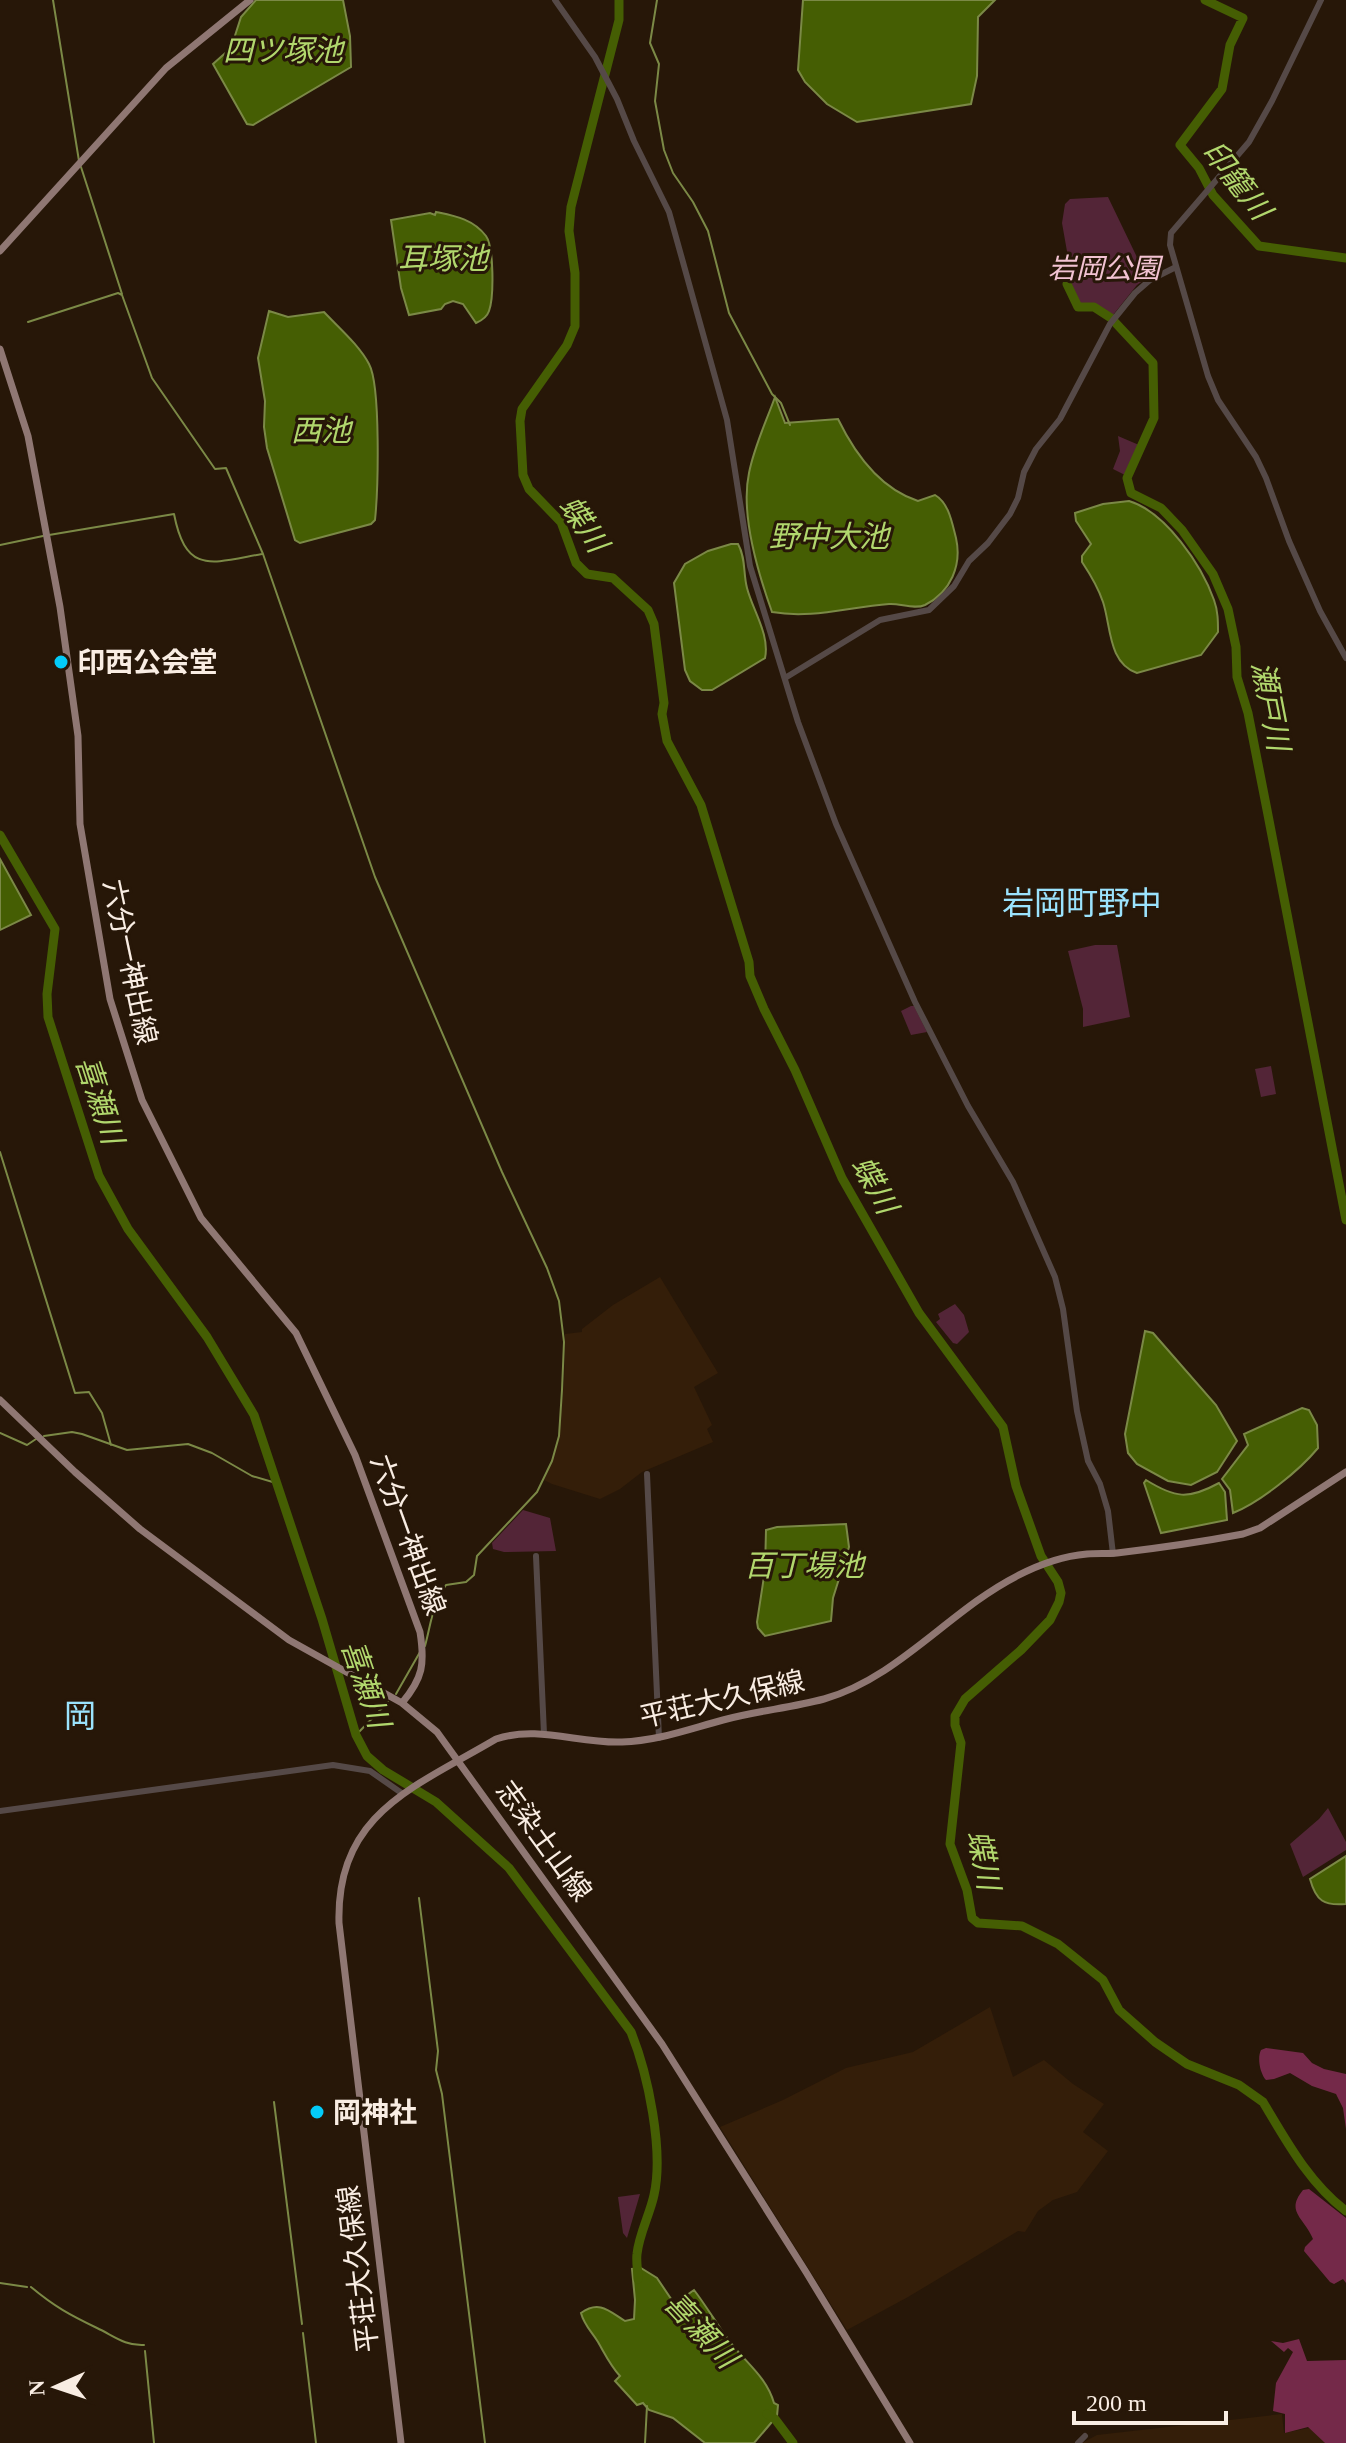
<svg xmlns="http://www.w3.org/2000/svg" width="1346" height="2443" viewBox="0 0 1346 2443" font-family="'Times New Roman','Noto Sans JP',serif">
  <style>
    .built { fill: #341e09 }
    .green { fill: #532537 }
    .forest { fill: #742949 }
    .water { fill: #455e03; stroke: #7b8946; stroke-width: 2 }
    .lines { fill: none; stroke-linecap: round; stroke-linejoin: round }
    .stream { stroke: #7b8946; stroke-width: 2 }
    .river { stroke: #455e03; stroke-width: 9 }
    .minor { stroke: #554947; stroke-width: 6 }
    .major { stroke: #8f7773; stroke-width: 7 }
    .poi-dot { fill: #03cbf9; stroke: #271708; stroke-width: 3 }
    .labels { text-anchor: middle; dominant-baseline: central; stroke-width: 6; stroke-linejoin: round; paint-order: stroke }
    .park-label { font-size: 28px; font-style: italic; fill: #f2c3d2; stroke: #271708 }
    .poi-label { font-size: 28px; font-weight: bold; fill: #f9ede3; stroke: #271708; text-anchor: start }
    .street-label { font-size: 28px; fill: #f9ede3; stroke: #271708 }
    .water-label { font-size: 30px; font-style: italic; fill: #b1d76d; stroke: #271708 }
    .quarter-label { font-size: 32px; fill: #9be3fd; stroke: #271708 }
  </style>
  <rect width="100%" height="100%" fill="#271708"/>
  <path class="built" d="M660 1277 718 1373 694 1387 712 1425 707 1429 713 1442 642 1472 620 1489 600 1499 552 1484 544 1480 558 1443 564 1381 565 1334 582 1332V1329L613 1305Z
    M990 2007 1013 2077 1044 2060 1073 2084 1104 2104 1083 2132 1108 2151 1077 2192 1053 2200 1038 2211 1025 2232 1018 2231 908 2297 847 2330 720 2127 783 2100 846 2068 913 2052Z
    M1282 2414 1284 2433 1309 2428 1326 2443H1082L1097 2435Z"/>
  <path class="green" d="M1108 197 1147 278 1137 285 1113 315 1094 304 1080 305 1066 270 1068 257 1062 223 1065 204 1070 199Z
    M1118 436 1139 445 1127 476 1113 469 1120 451Z
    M1095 945H1117L1130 1017 1083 1027V1009L1068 951Z
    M911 1006H914L927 1032 911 1035 901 1011Z
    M1271 1066 1276 1094 1261 1097 1255 1069Z
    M955 1304 964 1315 969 1332 957 1344 953 1343 936 1322 940 1319 938 1314Z
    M523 1510 550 1518 556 1551 504 1552 493 1549 492 1543Z
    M1328 1808 1346 1842V1850L1303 1877 1290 1844 1319 1819Z
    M640 2194 627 2238 623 2233 618 2197Z"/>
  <path class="forest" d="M1266 2048 1303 2053 1312 2063 1324 2069 1346 2074V2129L1343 2108 1336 2094 1312 2086 1290 2073 1274 2079 1266 2080C1260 2073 1257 2058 1261 2050Z
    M1309 2189 1346 2218V2283L1343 2279 1334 2284 1330 2282 1304 2251 1305 2247 1313 2239C1304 2217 1285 2212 1303 2190Z
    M1299 2339 1307 2361 1346 2360V2443H1325L1308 2427 1285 2433V2414L1273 2411 1276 2383 1293 2352 1288 2348 1284 2352 1271 2341 1283 2343Z"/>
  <path class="water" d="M256 0H343L350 36 351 67 253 125 247 124 213 64 231 48 241 17Z
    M803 0H995L978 17 977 76 971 104 857 122 827 104 805 82 798 70Z
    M436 212C455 216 473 219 486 236 494 247 494 297 489 311 487 317 483 320 476 323L463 304 453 301 445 304 441 309 409 315 401 288 391 220 430 213 435 215Z
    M269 311 288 317 324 312C339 328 359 345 369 364 381 386 378 491 375 520L371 524 300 543 295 540 267 448 264 427 265 401 258 358Z
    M775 397 785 423 838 419C855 454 881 489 918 501L935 495C949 503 952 523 956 538 962 565 951 592 925 605 914 610 900 603 889 604 848 607 812 619 772 612 758 573 740 515 749 473 754 447 766 422 775 397Z
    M1129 501C1166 512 1202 566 1214 600 1218 611 1218 621 1218 632L1201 655 1137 673C1108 663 1111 626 1103 602 1098 587 1090 574 1082 562V556L1091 544 1076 521 1075 513 1103 504Z
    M731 544H738C746 558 743 573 747 588 753 611 770 635 765 658L712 690H702L690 681 685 670 674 583 685 564 708 551Z
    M0 859 31 915 0 930Z
    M1145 1331 1153 1333 1216 1405 1237 1441 1217 1472 1191 1485 1168 1481 1137 1464 1128 1453 1125 1434Z
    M1302 1408 1309 1410 1317 1425 1318 1448C1299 1471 1260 1502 1233 1513L1230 1490 1222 1479 1248 1445 1244 1434Z
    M1146 1480C1175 1498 1188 1500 1219 1483L1225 1492 1227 1520 1161 1533 1144 1483Z
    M846 1524 849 1547 833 1598 831 1621 765 1636 758 1628 757 1622 765 1570 766 1530 777 1527Z
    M1346 1856V1904C1324 1906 1316 1901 1310 1879Z
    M641 2268 657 2278 686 2321H689L687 2295 694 2290C708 2308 720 2330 734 2347 750 2366 767 2379 774 2403L778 2405 777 2416 754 2443H705L673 2418 649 2410 643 2403 637 2405 615 2381 620 2376C610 2365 605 2354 598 2342 592 2332 584 2325 581 2313 599 2300 609 2311 625 2321L634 2319 635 2300 632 2269Z"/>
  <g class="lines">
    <path class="stream" d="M53 0 79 161
      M657 0 650 43 659 64 655 101 664 150 673 173 693 202 708 231 729 313 772 394 781 403 790 425
      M81 167 122 294
      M28 322 118 293 122 295 152 378 215 469 226 468 263 554 375 877 502 1172 547 1268 559 1301 564 1342 562 1390 559 1436 552 1461 537 1492 477 1556 474 1575 466 1582 446 1585C432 1605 431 1624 425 1646
      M49 535 174 514C186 575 211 563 262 554
      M0 545 43 536
      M0 1152 75 1393 89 1392 102 1413 111 1445
      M0 1433 27 1445 36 1439
      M44 1436 72 1432 82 1434 127 1450 188 1444 212 1453 252 1476 276 1483
      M396 1694 420 1652
      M356 1735 388 1702
      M419 1898 438 2051 436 2070 442 2094 485 2443
      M274 2102 302 2324
      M0 2283 27 2287
      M31 2287C55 2307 70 2315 97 2328 114 2336 125 2346 144 2345
      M303 2333 316 2443
      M145 2351 154 2443
      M645 2443 647 2406"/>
    <path class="river" d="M619 0V20L571 207 569 231 575 273V326L567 345 522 409 520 421 523 475 529 489 561 522 576 563 587 574 613 578 648 610 654 624 664 703 662 714 667 741 701 805 749 962 750 976 764 1009 795 1070 842 1178 919 1313 1003 1427 1016 1486 1041 1556 1058 1582 1061 1593 1059 1602 1050 1620 1021 1650 965 1699 955 1716V1725L961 1743 950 1844 967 1890 972 1918 978 1923 1022 1926 1058 1944 1103 1980 1119 2010 1155 2042 1187 2064 1239 2085 1263 2102C1287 2142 1309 2183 1346 2211
      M1205 0 1243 18 1230 45 1222 89 1180 145 1199 168 1213 195 1259 246 1346 258
      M1067 284 1078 307H1094L1111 318 1153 363 1154 418 1127 478 1131 493 1161 508 1182 530 1213 574 1228 609 1236 647 1237 677 1248 713 1268 815 1346 1220
      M0 835 55 929 47 994 48 1017 99 1176 128 1229 207 1337 254 1415 322 1619 356 1735 367 1756 383 1770 436 1802 509 1868 631 2032C648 2074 664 2151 654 2195 650 2214 639 2234 637 2254 636 2262 638 2271 638 2279
      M767 2414 775 2419 793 2443"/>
    <path class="minor" d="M555 0 595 57 617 99 634 141 669 212 727 420 750 566 798 722 836 824 915 1002 968 1106 1013 1182 1055 1277 1063 1309 1077 1411 1088 1461 1100 1484 1108 1511 1113 1554
      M1321 0 1272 101 1249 142 1171 233 1170 245 1208 376 1218 400 1256 457 1266 478 1289 541 1320 611 1346 658
      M785 678 880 620 929 610 954 586 969 561 988 543 1010 514 1018 498 1024 472 1036 449 1060 419 1110 324 1135 293 1150 280 1176 267
      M647 1474 659 1738
      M536 1556 544 1734
      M0 1811 333 1765 370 1771 403 1794
      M1078 2443 1085 2436"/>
    <path class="major" d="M0 251 166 68 250 0
      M0 349 28 436 60 607 78 736 80 824 110 999 142 1100 201 1218 296 1333 355 1455 420 1632C425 1664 423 1678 402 1703
      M0 1400 75 1472 140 1529 289 1640 402 1703 437 1732 662 2044 806 2272 910 2443
      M401 2443 339 1923C336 1813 415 1787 496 1739 538 1725 580 1744 622 1742 657 1741 689 1729 723 1720 756 1711 790 1708 824 1699 898 1678 950 1610 1017 1576 1038 1565 1063 1556 1087 1554 1097 1553 1107 1554 1117 1553 1159 1548 1201 1542 1243 1534L1260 1528 1346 1472"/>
  </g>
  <g class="poi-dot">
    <circle cx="61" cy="662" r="8"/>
    <circle cx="317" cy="2112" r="8"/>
  </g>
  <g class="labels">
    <g class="park-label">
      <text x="1104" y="268">岩岡公園</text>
    </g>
    <g class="poi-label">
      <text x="77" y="662">印西公会堂</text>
      <text x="333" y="2112">岡神社</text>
    </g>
    <g class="street-label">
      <text transform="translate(130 962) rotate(78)">六分一神出線</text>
      <text transform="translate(408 1535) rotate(70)">六分一神出線</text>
      <text transform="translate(722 1699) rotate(-13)">平荘大久保線</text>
      <text transform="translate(544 1841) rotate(54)">志染土山線</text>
      <text transform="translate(358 2269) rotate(-97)">平荘大久保線</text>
    </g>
    <g class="water-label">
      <text x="283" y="50">四ツ塚池</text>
      <text transform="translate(1237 180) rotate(52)">印籠川</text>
      <text x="443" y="258">耳塚池</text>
      <text x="321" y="430">西池</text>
      <text transform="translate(584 524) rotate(56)">蝶川</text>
      <text x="829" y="536">野中大池</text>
      <text transform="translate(1271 706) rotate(79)">瀬戸川</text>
      <text transform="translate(100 1100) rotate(72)">喜瀬川</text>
      <text transform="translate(875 1185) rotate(61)">蝶川</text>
      <text x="804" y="1565">百丁場池</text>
      <text transform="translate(366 1684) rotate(71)">喜瀬川</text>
      <text transform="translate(984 1860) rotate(79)">蝶川</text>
      <text transform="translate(701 2330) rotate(47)">喜瀬川</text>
    </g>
    <g class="quarter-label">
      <text x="1082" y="903">岩岡町野中</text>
      <text x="80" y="1716">岡</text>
    </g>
  </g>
  <g transform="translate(56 2387) rotate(267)" stroke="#271708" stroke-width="6" paint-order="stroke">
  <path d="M0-6L14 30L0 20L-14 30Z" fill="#f9ede3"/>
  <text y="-12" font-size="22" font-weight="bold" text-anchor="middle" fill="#f9ede3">N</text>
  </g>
  <path d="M1074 2411v12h152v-12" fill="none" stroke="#f9ede3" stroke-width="4"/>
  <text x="1086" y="2411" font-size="24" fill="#f9ede3" stroke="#271708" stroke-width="6" paint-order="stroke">200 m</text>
</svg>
